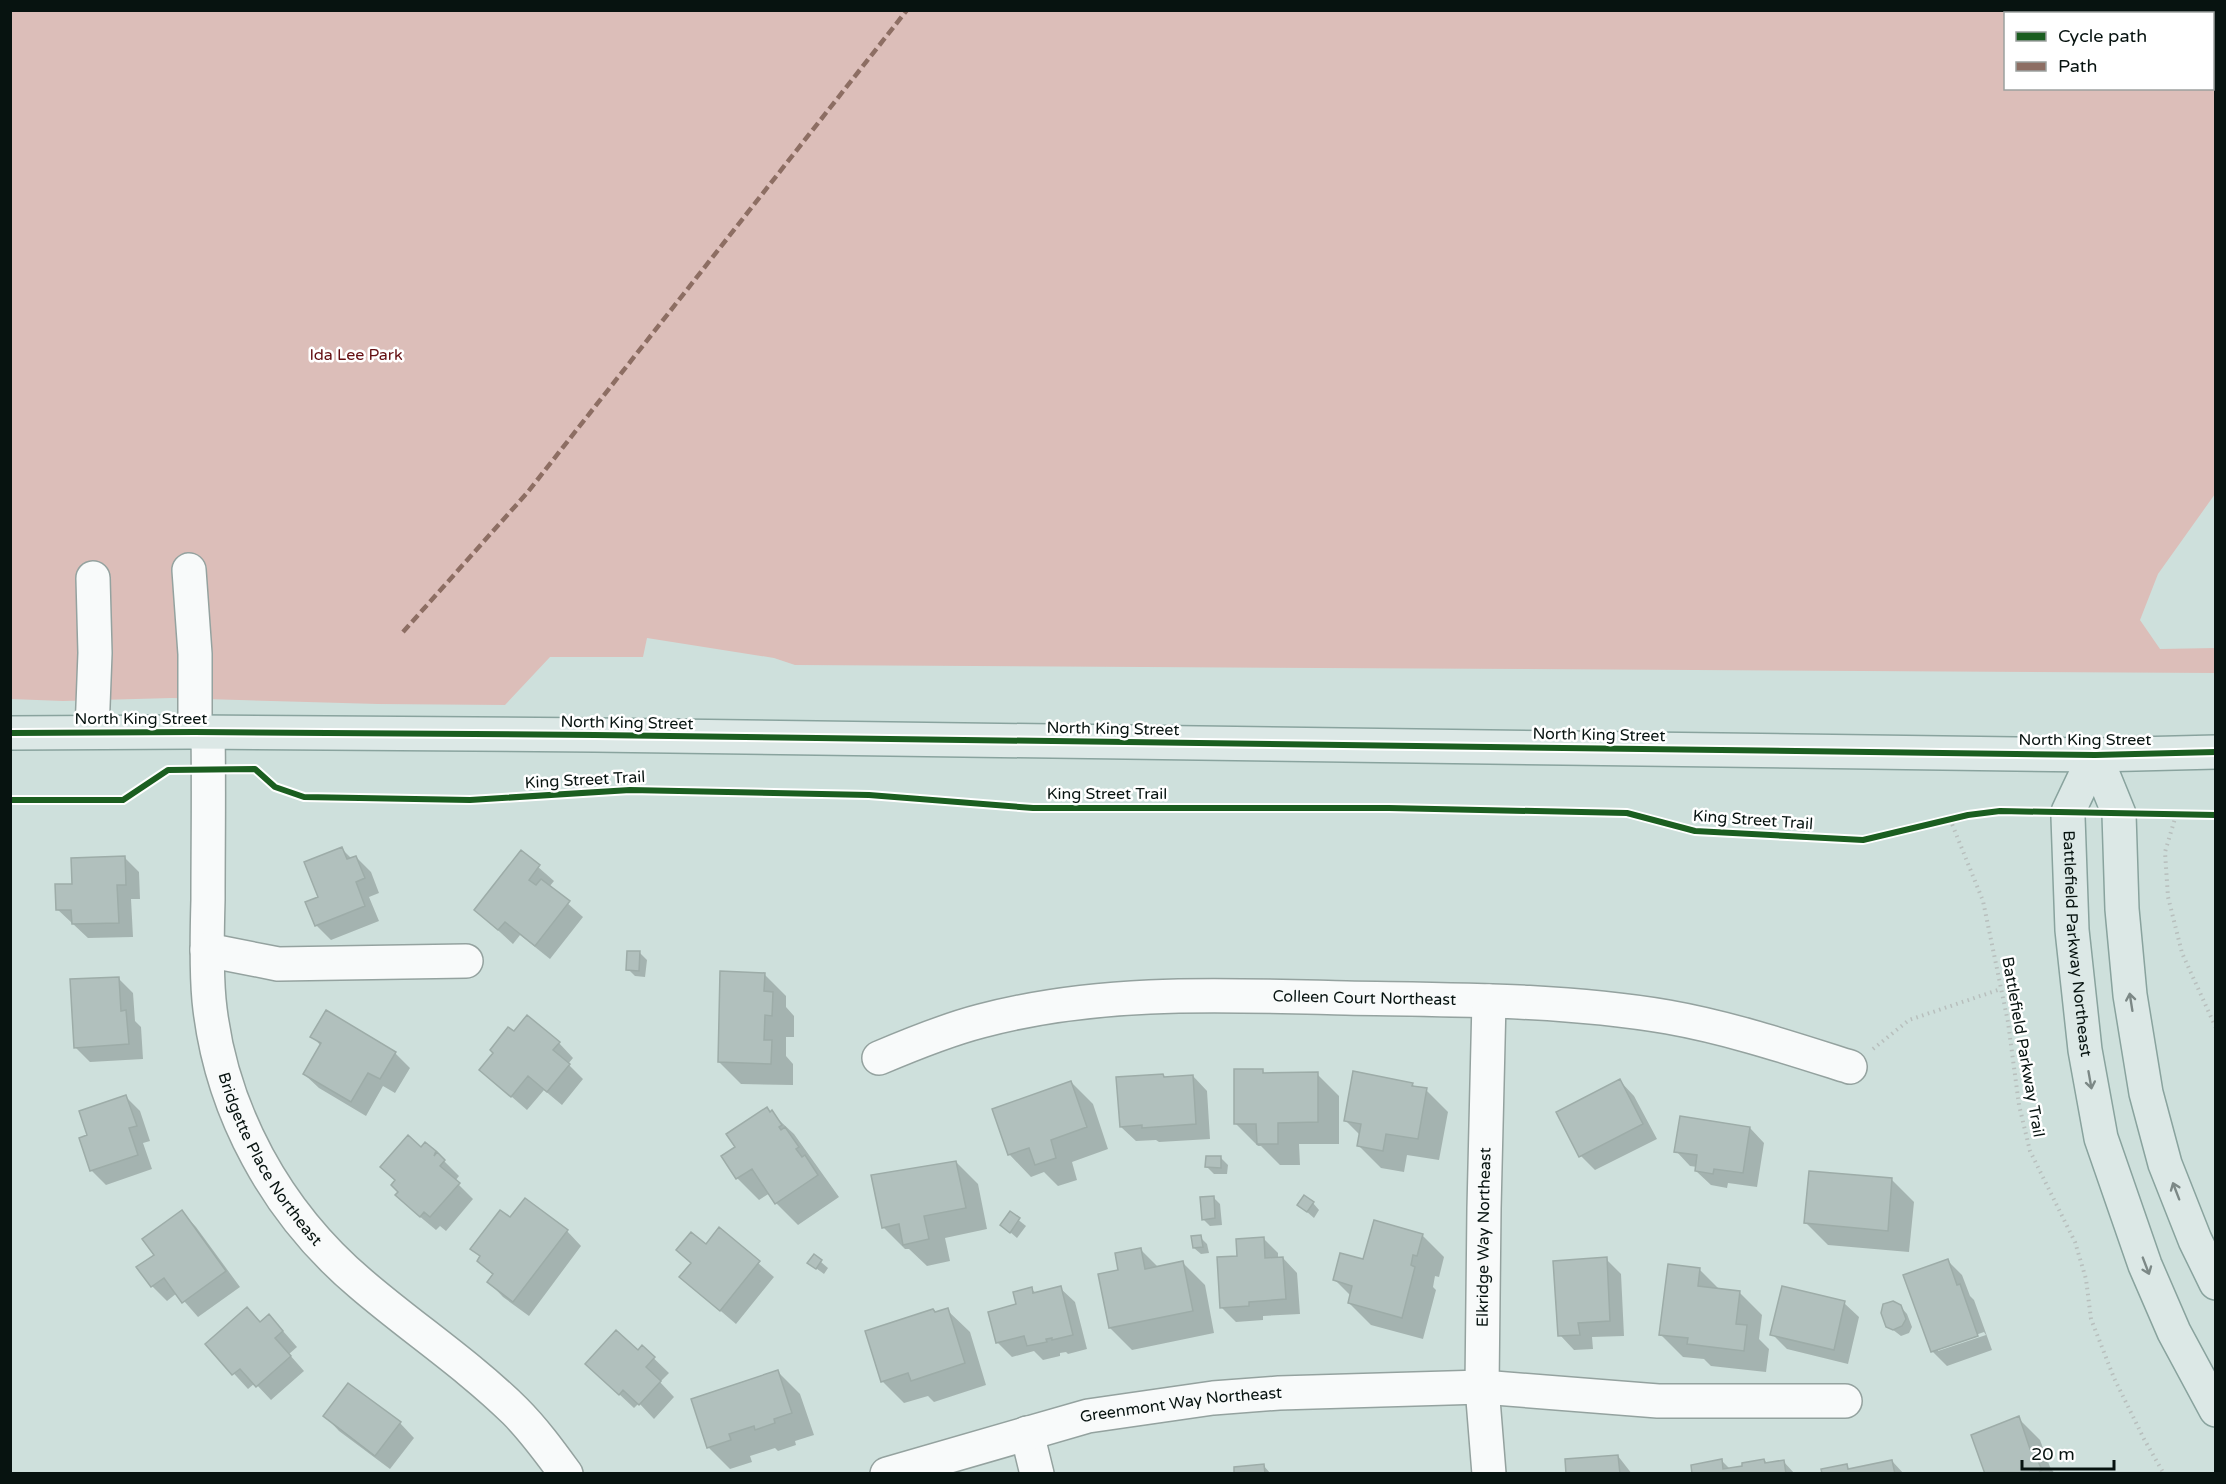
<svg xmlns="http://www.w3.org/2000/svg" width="2226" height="1484" viewBox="0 0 2226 1484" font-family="'Varela Round',sans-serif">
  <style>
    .green { fill: #dcbeb9; fill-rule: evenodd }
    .shadow { fill: #0003; fill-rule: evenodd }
    .building { fill: #b1c0bd; stroke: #9daca8; stroke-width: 1.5 }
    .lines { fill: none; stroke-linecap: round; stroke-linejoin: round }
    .minor-casing { stroke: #94a29f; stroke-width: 36 }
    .major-casing { stroke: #89a39e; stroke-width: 36 }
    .path { stroke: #b8bfbd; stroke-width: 4; stroke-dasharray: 1.5 4.5; stroke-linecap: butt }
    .minor { stroke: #f8fafa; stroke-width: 33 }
    .major { stroke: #dce8e6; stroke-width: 33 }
    .quiet { stroke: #8d6e63; stroke-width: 4.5; stroke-dasharray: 9 4.5; stroke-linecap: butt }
    .cycleway-casing { stroke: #fff; stroke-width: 10 }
    .cycleway { stroke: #1b5e20; stroke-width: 6 }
    .oneway { stroke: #7c8886 }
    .labels { text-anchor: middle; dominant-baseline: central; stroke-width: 5; stroke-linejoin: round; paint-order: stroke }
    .park-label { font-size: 16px; fill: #640f12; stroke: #fff }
    .street-label { font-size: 16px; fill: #071310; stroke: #fff }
  </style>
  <rect width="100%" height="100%" fill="#cee0dc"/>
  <path class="green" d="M11 11H2215V494L2158 574 2140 620 2160 649 2215 648V673L795 665 774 658 647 638 643 657H550L505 705 378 704 172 698 63 701 11 699ZM2006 14H2212V88H2006Z"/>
  <path class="shadow" d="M342 849 352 859 356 857 371 872 379 893 369 897 379 921 331 940 316 925 320 898Z
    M521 852 554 881 549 887 583 917 550 959 520 935 513 944 476 910Z
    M125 858 139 872 140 899H131L133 937 88 938 57 909 73 885Z
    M640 953 647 960 645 977 635 976 628 969Z
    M764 974 786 996V1007L794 1016V1037H786V1056L793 1064V1085L741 1084 719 1062Z
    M118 978 133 993 135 1021 141 1027 143 1059 90 1062 75 1047Z
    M514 1033 559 1043 573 1058 568 1064 583 1079 562 1105 544 1090 527 1110 481 1070Z
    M312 1036 395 1053 410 1068 395 1093 383 1086 366 1116 319 1088 304 1074 321 1046Z
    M1262 1070 1266 1075 1317 1074 1339 1096V1144H1299L1300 1165H1280L1261 1146H1258L1236 1124Z
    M1163 1075 1166 1078 1193 1076 1207 1091 1210 1139 1159 1142 1156 1140 1136 1141 1121 1127Z
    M1620 1081 1634 1096 1657 1139 1595 1170 1581 1156Z
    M1071 1082 1093 1104 1108 1149 1072 1162 1077 1180 1058 1186 1044 1172 1031 1177 1009 1154Z
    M1412 1084 1416 1088 1426 1090 1448 1112 1439 1160 1407 1155 1404 1172 1381 1168 1358 1145 1360 1135 1346 1121Z
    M126 1097 140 1111 150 1141 143 1143 152 1169 106 1185 91 1170 89 1136Z
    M767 1109 794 1134 839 1197 798 1225 776 1203 770 1193 759 1200 737 1178V1148Z
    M1750 1128 1764 1143 1757 1187 1728 1183 1727 1188 1711 1185 1696 1171 1697 1167 1690 1166 1676 1151Z
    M421 1149 435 1152 459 1176 455 1181 473 1199 446 1231 440 1226 436 1230 412 1210 400 1192 396 1182 382 1167Z
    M1221 1158 1228 1165 1227 1174H1214L1207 1167Z
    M956 1162 978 1184 987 1229 945 1238 950 1261 927 1266 909 1249H905L883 1227Z
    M1892 1180 1914 1202 1909 1252 1828 1245 1806 1223Z
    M1213 1197 1220 1204 1222 1225 1210 1226 1203 1219Z
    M1313 1203 1319 1210 1314 1218 1299 1205Z
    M182 1212 196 1227 240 1287 198 1317 177 1293 167 1301 152 1286 156 1255Z
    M1010 1213 1026 1226 1017 1238 1002 1225Z
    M510 1220 567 1231 581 1246 529 1316 503 1297 489 1282 494 1276 479 1261 481 1257 472 1249Z
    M719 1229 774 1277 736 1324 681 1277 692 1264 678 1250 706 1246Z
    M1422 1235 1444 1257 1439 1277 1435 1276 1433 1287 1436 1290 1423 1339 1371 1325 1349 1303 1351 1296 1335 1280 1364 1261Z
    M1200 1237 1207 1244 1209 1253 1201 1254 1194 1248Z
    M1263 1238 1278 1253V1258H1283L1297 1273 1300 1314 1263 1316V1320L1236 1322 1221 1307Z
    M1140 1249 1159 1268 1183 1263 1205 1285 1214 1333 1132 1350 1110 1328 1120 1271Z
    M814 1256 828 1268 824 1274 809 1263Z
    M1606 1259 1621 1274 1624 1336 1592 1337 1593 1349 1574 1350 1560 1335Z
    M1948 1261 1962 1275 1970 1296 1974 1300 1992 1350 1947 1366 1932 1351ZM1984 1332 1986 1335 1938 1351V1348Z
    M1699 1269 1720 1290 1740 1293 1762 1315 1759 1339 1769 1349 1766 1372 1711 1366 1704 1359 1683 1357 1661 1335Z
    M1060 1288 1075 1302 1087 1349 1068 1354 1066 1352 1060 1353V1356L1043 1360 1034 1351 1012 1357 997 1342 1018 1305 1031 1289 1036 1293Z
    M1844 1303 1859 1317 1848 1364 1787 1349 1772 1334Z
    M1900 1306 1907 1314 1912 1327 1909 1333 1901 1336 1888 1326Z
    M247 1309 261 1323 269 1317 283 1331 297 1347 289 1354 304 1371 271 1400 255 1383 248 1389 207 1344Z
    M947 1310 970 1332 986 1385 934 1402 928 1396 904 1403 882 1381 936 1314Z
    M642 1347 669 1373 660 1382 674 1397 654 1419 639 1403 634 1408 602 1378Z
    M778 1372 800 1394 814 1435 795 1441 796 1445 778 1451 775 1448 750 1456 752 1462 730 1469 708 1447Z
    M325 1416 400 1423 414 1438 390 1469 339 1431Z
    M2018 1418 2040 1440 2050 1467 2055 1474H1988Z
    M1618 1456 1632 1474H1567Z
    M1764 1460 1768 1464 1783 1461 1795 1474H1694L1722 1461 1730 1469Z
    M1892 1461 1904 1474H1824L1847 1466 1850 1470Z
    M1263 1465 1271 1474H1236Z"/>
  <path class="building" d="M342 847 347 859 356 856 365 878 356 882 365 906 315 926 305 902 318 897 304 862Z
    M521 850 540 865 529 880 536 885 541 879 570 901 535 946 505 922 498 930 474 910Z
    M125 856 126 885H117L119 923 72 924 71 910H56L55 884H72L71 858Z
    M627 951H640L639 971 626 970Z
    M720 971 765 973 764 991 773 992 772 1016 765 1015 764 1040H772L771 1064 718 1062Z
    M119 977 121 1011 126 1010 129 1044 74 1048 70 979Z
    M326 1010 396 1052 380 1079 368 1073 351 1102 303 1074 321 1043 310 1037Z
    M527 1015 560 1042 553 1050 570 1064 547 1092 528 1076 511 1097 479 1070 493 1053 490 1050 508 1027 514 1031Z
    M1234 1069H1263V1073L1318 1072V1122L1278 1123V1144H1257L1256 1124H1234Z
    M1353 1071 1413 1083 1412 1086 1427 1088 1418 1139 1386 1134 1383 1151 1357 1146 1361 1124 1344 1121Z
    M1163 1074 1164 1077 1193 1075 1196 1124 1142 1128V1125L1120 1127 1116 1077Z
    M1620 1079 1643 1124 1579 1157 1556 1112Z
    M1071 1081 1087 1127 1051 1140 1056 1158 1035 1165 1029 1148 1008 1155 992 1109Z
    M126 1095 137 1126 129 1128 138 1155 90 1171 79 1138 87 1135 79 1111Z
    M767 1107 770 1112 772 1110 782 1125 779 1127 781 1130 785 1127 799 1147 796 1149 802 1157 805 1155 818 1175 775 1204 752 1169 736 1179 721 1156 735 1147 726 1134Z
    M1680 1116 1750 1127 1743 1173 1714 1169 1713 1174 1695 1171 1697 1155 1674 1152Z
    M408 1135 421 1147 425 1142 436 1151 434 1156 437 1152 445 1160 440 1166 460 1183 430 1217 424 1212 420 1217 395 1195 398 1192 391 1185 395 1180 380 1167Z
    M1206 1156H1221V1168L1205 1167Z
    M956 1161 966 1208 924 1216 929 1239 903 1245 899 1224 882 1228 871 1175Z
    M1809 1171 1892 1178 1888 1231 1804 1223Z
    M1304 1195 1314 1202 1307 1212 1297 1205Z
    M1214 1196 1215 1218 1202 1220 1200 1197Z
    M525 1198 568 1230 513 1302 487 1282 493 1274 477 1261 480 1256 470 1249 500 1210 510 1217Z
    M182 1210 226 1271 182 1303 164 1278 151 1287 136 1267 154 1255 142 1239Z
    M1010 1211 1020 1218 1010 1233 1000 1225Z
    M1374 1220 1423 1234 1417 1256 1413 1255 1411 1265 1415 1267 1402 1318 1348 1303 1352 1286 1333 1280 1340 1253 1363 1259Z
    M719 1227 760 1261 720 1311 679 1277 691 1263 676 1250 691 1232 706 1244Z
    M1201 1235 1203 1247 1193 1248 1191 1236Z
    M1264 1237 1265 1258 1283 1257 1286 1299 1249 1302V1306L1220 1308 1217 1257 1237 1256 1236 1239Z
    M1141 1248 1145 1269 1183 1261 1193 1311 1109 1328 1098 1274 1118 1270 1115 1253Z
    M814 1254 822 1260 816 1269 807 1263Z
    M1607 1257 1610 1321 1578 1323 1580 1335 1558 1336 1553 1261Z
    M1948 1259 1957 1285 1960 1284 1978 1336 1931 1352 1903 1275Z
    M1668 1264 1700 1268 1698 1286 1740 1291 1736 1324 1747 1325 1744 1351 1687 1344 1688 1338 1659 1335Z
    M1061 1286 1073 1335 1052 1340V1338L1046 1339 1047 1342 1027 1346 1024 1336 996 1343 988 1312 1016 1304 1013 1292 1032 1287 1033 1293Z
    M1782 1286 1845 1301 1834 1350 1770 1335Z
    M1893 1301 1901 1305 1906 1319 1902 1326 1893 1330 1886 1327 1881 1313 1883 1304Z
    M247 1307 260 1322 269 1314 283 1331 275 1338 291 1356 256 1387 240 1369 232 1375 205 1344Z
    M948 1308 965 1363 911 1381 908 1373 881 1382 865 1331 933 1309 935 1312Z
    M616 1330 638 1350 642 1345 655 1357 646 1367 661 1381 639 1405 623 1390 619 1395 585 1364Z
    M778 1370 792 1413 774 1419 775 1423 755 1430 754 1426 729 1434 731 1440 707 1448 691 1399Z
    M348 1383 401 1422 375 1456 323 1416Z
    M2019 1416 2030 1449 2032 1448 2042 1470 2037 1474H1985L1971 1435Z
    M1618 1455 1620 1474H1566L1565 1459Z
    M1722 1459 1723 1469 1742 1466V1463L1764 1459 1765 1463 1784 1460 1786 1474H1692L1691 1465Z
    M1892 1460 1895 1474H1822L1821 1469 1847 1464 1848 1469Z
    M1264 1464 1265 1474H1234V1467Z"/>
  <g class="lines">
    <g class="minor-casing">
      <g id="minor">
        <path d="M189 570 195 654V732"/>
        <path d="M92 732 95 653 93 578"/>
        <path id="s1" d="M208 733C209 789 208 845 208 900 207 934 206 967 209 1000 220 1111 277 1213 361 1284 411 1327 467 1364 515 1411 534 1430 550 1452 566 1474"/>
        <path d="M207 950 278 964 466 961"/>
        <path id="s2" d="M879 1058C912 1044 946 1030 981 1021 1101 989 1224 995 1346 998 1454 1000 1561 999 1668 1017 1730 1028 1790 1048 1850 1067"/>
        <path d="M1027 1433 1037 1474"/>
        <path id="s3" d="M887 1474 1088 1416 1213 1398 1279 1393 1482 1387 1658 1401H1845"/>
        <path id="s4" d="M1489 1474 1482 1387 1484 1209 1489 1001"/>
      </g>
    </g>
    <g class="major-casing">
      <g id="major">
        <path d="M10 733 195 732 595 735 2095 755 2216 752"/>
        <path id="s5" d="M2095 755 2068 812V817L2072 930 2085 1050 2101 1138 2145 1265 2174 1332 2216 1410"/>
        <path d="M2095 755 2119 814 2122 909 2130 995 2146 1093 2165 1164 2195 1240 2216 1283"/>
      </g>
    </g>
    <path class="path" d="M2176 815 2165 852 2168 897 2182 953 2216 1028
      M1950 819 1983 901 2008 1022 2019 1105 2030 1151 2075 1242 2086 1279 2091 1319 2114 1378 2144 1439 2164 1474
      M1873 1049 1909 1020 2001 989"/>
    <use href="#minor" class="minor"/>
    <use href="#major" class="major"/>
    <path class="quiet" d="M403 632 527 493 907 10"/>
    <g class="cycleway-casing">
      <path id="cycleway" d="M10 733 195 732 595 735 2095 755 2216 752
        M10 800H123L168 770 255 769 275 787 304 797 470 800 630 790 869 795 1033 808H1389L1627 813 1695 831 1863 840 1968 815 2000 811 2216 815"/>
    </g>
    <use href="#cycleway" class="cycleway"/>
  </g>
  <defs><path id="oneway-shaft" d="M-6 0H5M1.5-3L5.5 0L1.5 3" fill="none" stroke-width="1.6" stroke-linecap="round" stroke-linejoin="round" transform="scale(1.5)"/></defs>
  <g class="oneway">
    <use href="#oneway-shaft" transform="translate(2131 1002) rotate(-99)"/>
    <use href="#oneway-shaft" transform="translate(2090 1080) rotate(80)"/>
    <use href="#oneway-shaft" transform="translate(2176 1191) rotate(-111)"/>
    <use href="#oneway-shaft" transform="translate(2146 1266) rotate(69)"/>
  </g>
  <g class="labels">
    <g class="park-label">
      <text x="356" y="355">Ida Lee Park</text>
    </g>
    <g class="street-label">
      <text x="141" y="719">North King Street</text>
      <text transform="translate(627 723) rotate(1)">North King Street</text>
      <text transform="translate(1113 729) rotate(1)">North King Street</text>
      <text transform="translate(1599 735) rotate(1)">North King Street</text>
      <text x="2085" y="740">North King Street</text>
      <text transform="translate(585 780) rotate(-3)">King Street Trail</text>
      <text x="1107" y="794">King Street Trail</text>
      <text transform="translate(1753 820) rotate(4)">King Street Trail</text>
      <text stroke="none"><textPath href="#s5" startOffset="195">Battlefield Parkway Northeast</textPath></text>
      <text stroke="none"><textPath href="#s2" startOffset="494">Colleen Court Northeast</textPath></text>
      <text transform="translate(2023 1047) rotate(80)">Battlefield Parkway Trail</text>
      <text stroke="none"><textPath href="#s1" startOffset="440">Bridgette Place Northeast</textPath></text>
      <text stroke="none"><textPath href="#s4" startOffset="237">Elkridge Way Northeast</textPath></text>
      <text stroke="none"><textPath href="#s3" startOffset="303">Greenmont Way Northeast</textPath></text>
    </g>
  </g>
  <rect width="2226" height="1484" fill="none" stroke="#071310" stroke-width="24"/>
  <rect x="2004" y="12" width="210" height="78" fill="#ffffff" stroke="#9ca19f" stroke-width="1.5"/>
  <rect x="2016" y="32" width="30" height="9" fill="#1b5e20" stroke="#9ca19f" stroke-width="1.5"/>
  <text x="2058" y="42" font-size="18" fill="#071310">Cycle path</text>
  <rect x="2016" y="62" width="30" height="9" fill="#8d6e63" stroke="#9ca19f" stroke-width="1.5"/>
  <text x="2058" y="72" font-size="18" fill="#071310">Path</text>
  <path d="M2022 1460v9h92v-9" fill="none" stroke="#071310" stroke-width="3"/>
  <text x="2031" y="1460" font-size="18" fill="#071310" stroke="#ffffff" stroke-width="4.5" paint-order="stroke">20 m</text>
</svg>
